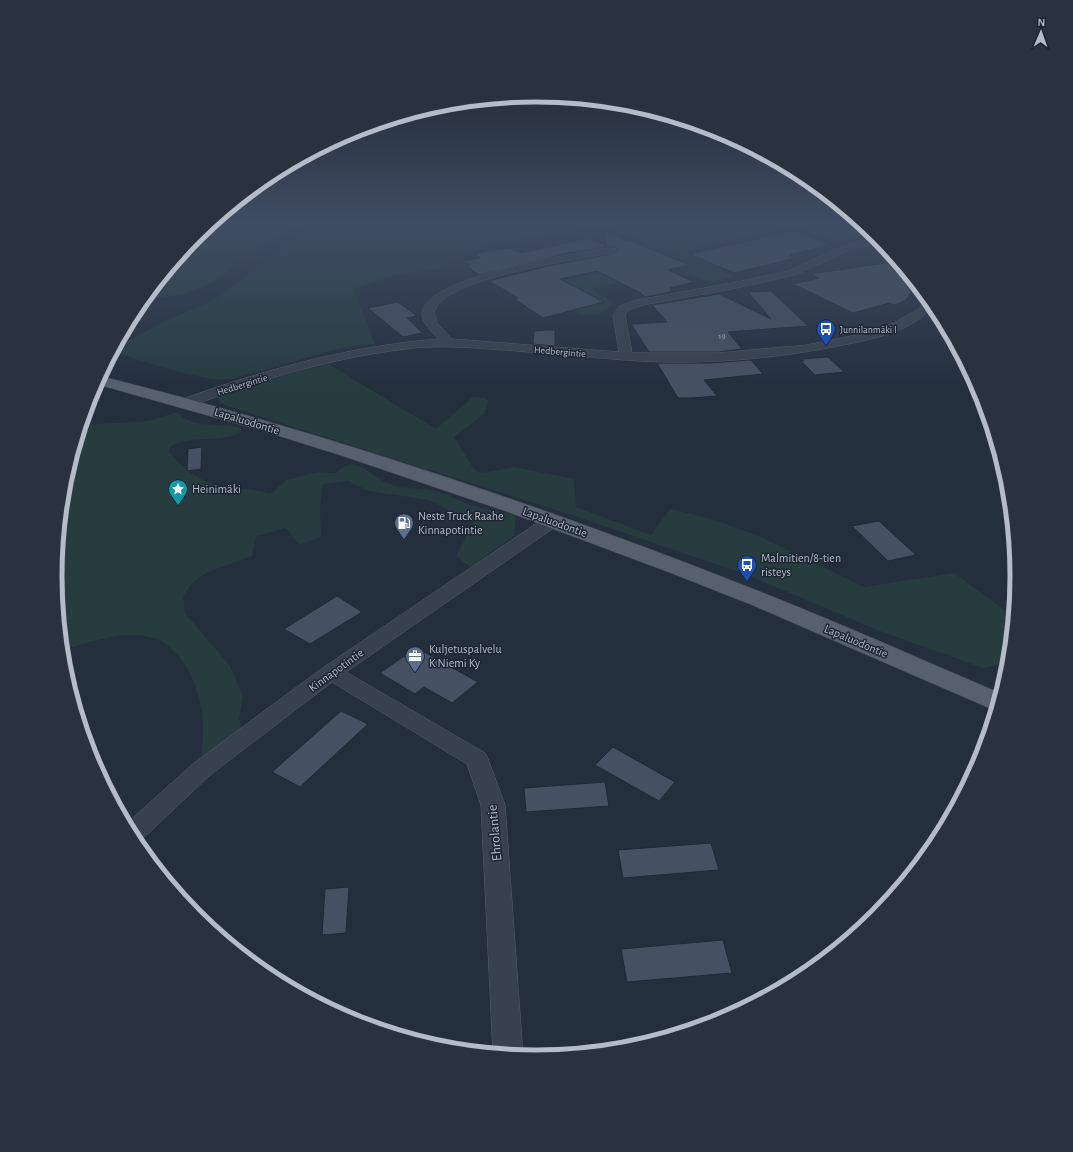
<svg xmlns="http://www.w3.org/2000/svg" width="1073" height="1152" font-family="'Alegreya Sans',sans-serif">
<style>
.green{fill:#263c3f}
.building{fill:#455162;stroke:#1f2835}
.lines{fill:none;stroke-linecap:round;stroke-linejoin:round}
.minor-casing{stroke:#565f6c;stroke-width:1}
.major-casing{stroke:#414a57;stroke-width:1}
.minor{fill:#38414e;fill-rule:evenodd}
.major{fill:#56606e;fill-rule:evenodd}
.labels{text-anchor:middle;stroke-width:3;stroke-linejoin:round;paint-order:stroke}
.far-number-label{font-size:9px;fill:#98a1af}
.far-poi-label{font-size:10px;fill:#b4bcc9;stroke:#1d2633;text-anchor:start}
.far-street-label{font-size:10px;fill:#b4bcc9;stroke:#1d2633}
.street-label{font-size:12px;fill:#b4bcc9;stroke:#1d2633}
.poi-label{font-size:12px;fill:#b4bcc9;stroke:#1d2633;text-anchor:start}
.near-street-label{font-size:14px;fill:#b4bcc9;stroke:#1d2633}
.rim{fill:none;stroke:#b4bcc9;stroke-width:5}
</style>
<rect width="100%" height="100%" fill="#242f3e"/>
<path class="green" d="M208,226H291L212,283L187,293L158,298L146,296L196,235Z
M311,226H603L487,245L442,268L392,276L353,289L375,344L337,349L233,379C202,383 145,361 113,352L117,345L132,339L163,322L212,301L292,243Z
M616,226H791L686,251L734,277L708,282L678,269L591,289L614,302L606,311L583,316L534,287L659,259L638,240Z
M796,226H865L876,234L837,242Z
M328,364L436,429L473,397L485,398L489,401L484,414L454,437L475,471L484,473L514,467L574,479L576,507L651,535L670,509L712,519L761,537L864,587L954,573L1014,617L1010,657L1003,664L983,668L880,631L745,574L569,514L224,405L219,401L216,395L240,385Z
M177,412C195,431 218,421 241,428L240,433C218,443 191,434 170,447L169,452C183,470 203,484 226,487C241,489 255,489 270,494L287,480L317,472L336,473C341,469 346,464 352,464C360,463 379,480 389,484C402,490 417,487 431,490C444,492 454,498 465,503C481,509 500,511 516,515L514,536L470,567L456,556L474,523L429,500L369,491L348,481L323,484L320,509L321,537L299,545L286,528L256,536L252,556L208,572L193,582L183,596L185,613L230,666L243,696L239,719L242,728L202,758C202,743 204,727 202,712C195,674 178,636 134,635C109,635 86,643 62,650L55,576L64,482L82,425L149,421Z"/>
<path class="building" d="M793,231L830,245L789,255L796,258L734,273L690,254Z
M606,232L625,240H628L690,265L668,270L694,282L670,288L671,292L645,297L641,293L597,271L560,279L604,302L543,318L514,299L518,298L489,281L548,266L612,254L618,251V249L612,246L569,253L479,275L470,269H472L467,266L470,265L464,261L481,258L475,254L493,250L509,248L520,253L590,238L606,246Z
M886,263L906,271L917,284L905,301L894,305L889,303L853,313L793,284L819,278L810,274Z
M771,291L808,326L728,332L742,349L718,352H649L631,324L667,322L652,305L719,294L771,319L748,292Z
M398,302L417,316L407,318L422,333L403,337L368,308Z
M547,330H555V346L533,344L534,331Z
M828,357L844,372L815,375L801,361H804L802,359Z
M751,360L763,374L704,380L717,396L692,398H678L657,363H709Z
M202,447L201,469L187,471L188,449Z
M879,521L916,555L888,561L852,526Z
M337,596L362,612L310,644L284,629Z
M424,652L478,682L452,703L424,687L415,694L380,673L404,656L413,661Z
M341,711L368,724L300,787L272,772Z
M613,747L675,782L659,801L595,765Z
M605,782L609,806L526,812L524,788Z
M711,843L719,870L623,878L618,850Z
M349,887L346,933L322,935L325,889Z
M723,940L732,973L627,982L621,949Z"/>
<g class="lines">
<g class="minor-casing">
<path id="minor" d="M879,237L882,242L849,250L795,275L732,289L643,305L628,310L625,315L632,353H718L807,345L861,334L894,323L919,309L926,298L933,304C917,330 876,338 848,344C776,359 699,366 625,360C585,357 545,353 505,350C474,348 444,345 413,348C359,354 306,367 254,383C231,390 209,401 185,407L180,406L178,403L180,400C264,370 349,346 439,339C433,333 422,323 422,314C423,276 581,253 612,247L617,250L612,253C572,260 469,275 440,302C437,304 436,309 434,312L437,323L452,339L619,352L613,315L620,306L637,300L732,283L788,271L843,246Z
M552,516L558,517L560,521L558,525L346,672L485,753L488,759L505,805L523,1056L493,1053L481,805L467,764L332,682L210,775L140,841L136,842L126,824L194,763L324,667L546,517Z"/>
</g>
<g class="major-casing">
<path id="major" d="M100,376C328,433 553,509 771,596C849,627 925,661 1002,694L996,711L752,605L671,573L508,512L343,456L260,430L96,384Z"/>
</g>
<use href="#minor" class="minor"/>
<use href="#major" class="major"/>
</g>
<linearGradient id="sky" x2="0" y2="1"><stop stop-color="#141a22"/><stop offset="0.58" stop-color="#3f4d63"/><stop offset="1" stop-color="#3f4d63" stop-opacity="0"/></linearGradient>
<rect width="1073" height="387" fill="url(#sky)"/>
<defs>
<g id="bus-pin" transform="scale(1)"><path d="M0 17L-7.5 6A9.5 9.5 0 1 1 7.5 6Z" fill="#1a4fb4" stroke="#1d2633"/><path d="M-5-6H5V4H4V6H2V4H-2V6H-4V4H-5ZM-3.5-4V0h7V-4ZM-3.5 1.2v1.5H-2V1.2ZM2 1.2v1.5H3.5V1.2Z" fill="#fff"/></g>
<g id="sight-pin" transform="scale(1)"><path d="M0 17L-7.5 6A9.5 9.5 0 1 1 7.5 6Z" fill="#0f9aa8" stroke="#1d2633"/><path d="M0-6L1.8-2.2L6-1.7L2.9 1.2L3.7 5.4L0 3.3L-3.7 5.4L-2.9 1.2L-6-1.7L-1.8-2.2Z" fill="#fff"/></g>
<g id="fuel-pin" transform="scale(1)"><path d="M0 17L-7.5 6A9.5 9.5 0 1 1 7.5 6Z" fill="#5c6f8a" stroke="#1d2633"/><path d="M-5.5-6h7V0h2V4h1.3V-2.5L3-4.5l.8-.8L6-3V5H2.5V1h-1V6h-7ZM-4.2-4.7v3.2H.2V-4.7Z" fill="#fff"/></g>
<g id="office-pin" transform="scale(1)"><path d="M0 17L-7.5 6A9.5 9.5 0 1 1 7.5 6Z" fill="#5c6f8a" stroke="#1d2633"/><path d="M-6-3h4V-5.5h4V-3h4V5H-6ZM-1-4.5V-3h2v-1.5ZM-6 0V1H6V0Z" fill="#fff"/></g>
</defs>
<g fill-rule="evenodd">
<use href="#bus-pin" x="826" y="329"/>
<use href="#sight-pin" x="178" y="489"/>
<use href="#fuel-pin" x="404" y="523"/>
<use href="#bus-pin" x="747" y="565"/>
<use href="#office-pin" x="415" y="656"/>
</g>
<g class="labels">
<g class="far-number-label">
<text x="722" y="339">19</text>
</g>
<g class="far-poi-label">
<text x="840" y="333">Junnilanmäki I</text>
</g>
<g class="far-street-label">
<text transform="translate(560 351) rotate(5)" y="4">Hedbergintie</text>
<text transform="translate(242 384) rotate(-17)" y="4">Hedbergintie</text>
</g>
<g class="street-label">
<text transform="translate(247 421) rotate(17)" y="4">Lapaluodontie</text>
<text transform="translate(555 522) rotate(20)" y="4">Lapaluodontie</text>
<text transform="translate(856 641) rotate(23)" y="4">Lapaluodontie</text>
<text transform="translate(336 670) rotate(-36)" y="4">Kinnapotintie</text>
</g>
<g class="poi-label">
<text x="192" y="493">Heinimäki</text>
<text x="418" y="520">Neste Truck Raahe<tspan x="418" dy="14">Kinnapotintie</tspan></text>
<text x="761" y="562">Malmitien/8-tien<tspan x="761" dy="14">risteys</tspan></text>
<text x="429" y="653">Kuljetuspalvelu<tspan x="429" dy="14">K Niemi Ky</tspan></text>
</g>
<g class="near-street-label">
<text transform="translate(494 833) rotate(-95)" y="5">Ehrolantie</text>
</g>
</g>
<path d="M0 0H1073V1152H0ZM62 576a474 474 0 1 1 948 0a474 474 0 1 1-948 0Z" fill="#29323f" fill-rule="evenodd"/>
<path class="rim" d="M62 576a474 474 0 1 1 948 0a474 474 0 1 1-948 0Z"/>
<g transform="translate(1041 32) rotate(2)" stroke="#1d2633" stroke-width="3" paint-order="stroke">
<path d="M0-3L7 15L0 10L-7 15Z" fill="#b4bcc9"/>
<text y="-6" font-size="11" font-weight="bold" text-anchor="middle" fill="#b4bcc9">N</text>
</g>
</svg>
